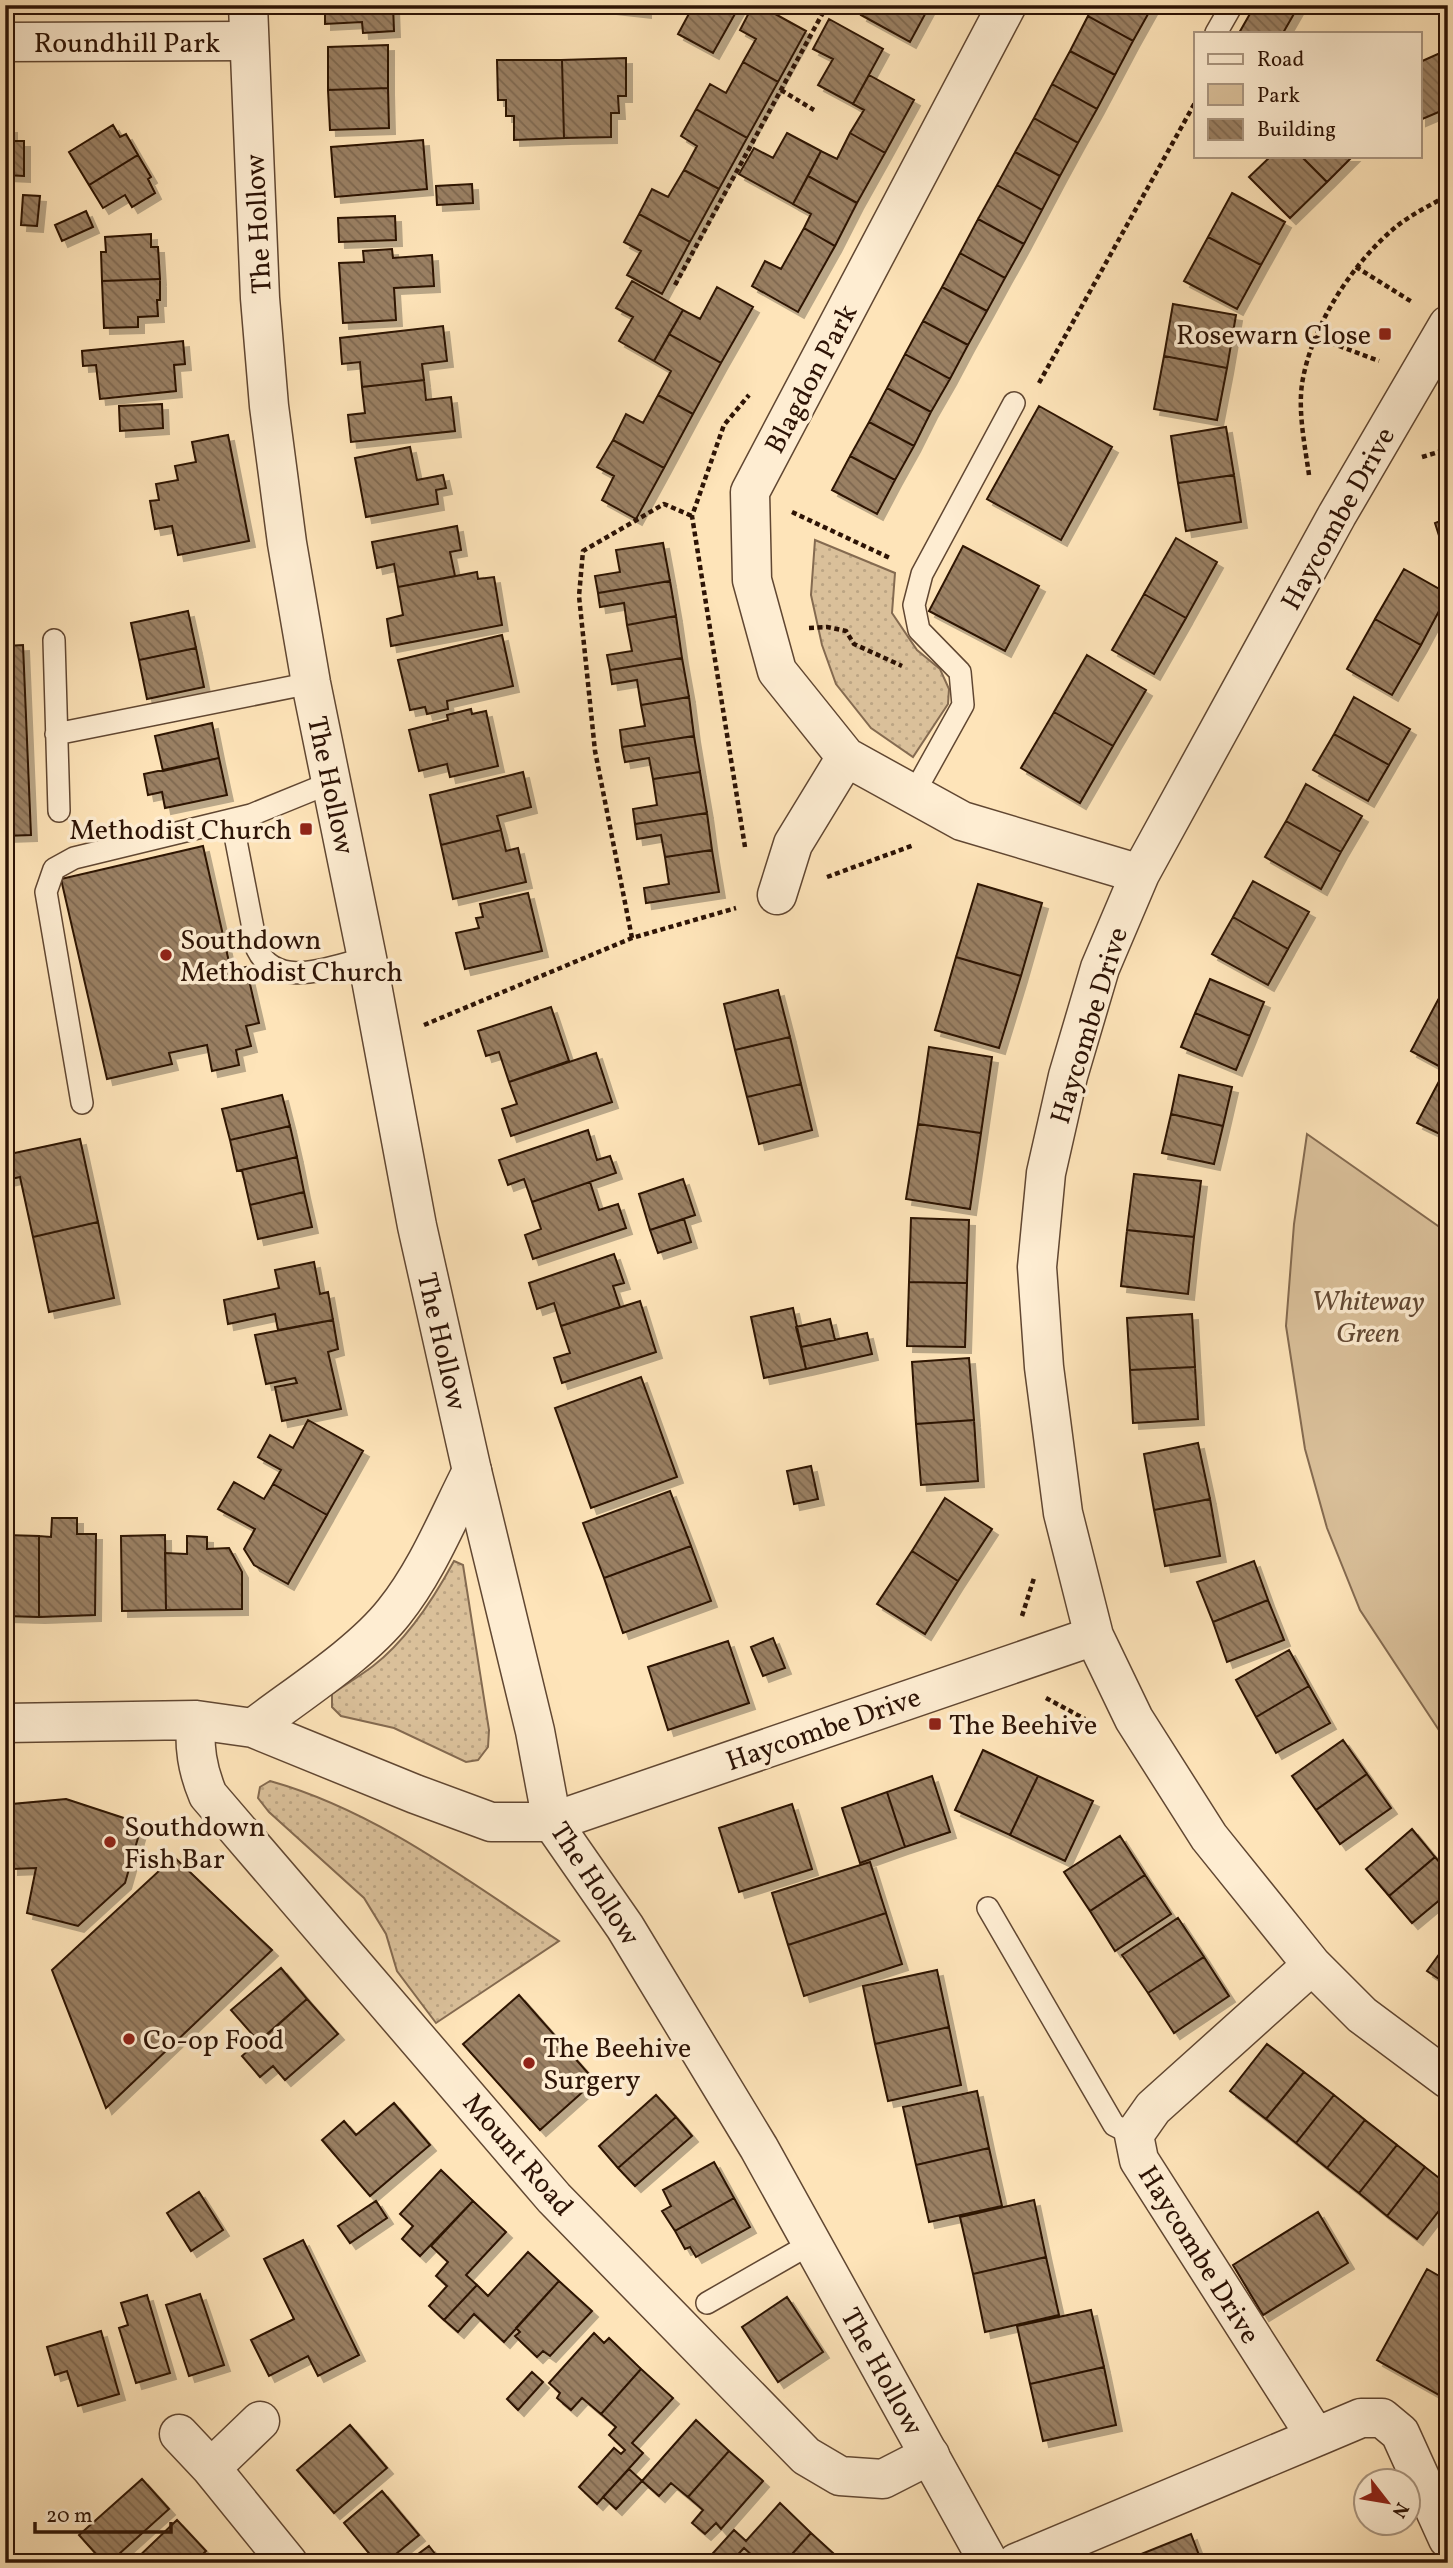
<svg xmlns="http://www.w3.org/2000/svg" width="1453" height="2568" font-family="Vollkorn,serif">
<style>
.grass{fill:url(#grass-dots);stroke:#846a50;stroke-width:2}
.park{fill:#dac09a;stroke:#846a50;stroke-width:2}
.building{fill:url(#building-back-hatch);stroke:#2d1305;stroke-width:2;filter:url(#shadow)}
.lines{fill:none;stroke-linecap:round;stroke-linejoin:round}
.service-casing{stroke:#614732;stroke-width:24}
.minor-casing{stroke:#614732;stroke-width:41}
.tertiary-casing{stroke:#614732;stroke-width:41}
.path{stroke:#2d1305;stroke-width:4.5;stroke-dasharray:5 3.5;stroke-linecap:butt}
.service{stroke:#feedd2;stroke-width:21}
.minor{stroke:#feedd2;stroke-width:38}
.tertiary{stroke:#feedd2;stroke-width:38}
.poi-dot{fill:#8f2418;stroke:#feedd2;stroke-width:2.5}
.labels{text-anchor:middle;stroke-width:7;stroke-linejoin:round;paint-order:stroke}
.street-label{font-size:28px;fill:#2d1305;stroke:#feedd2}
.poi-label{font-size:28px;fill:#2d1305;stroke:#feedd2;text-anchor:start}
.park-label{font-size:28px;font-style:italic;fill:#614732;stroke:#feedd2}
</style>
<defs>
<pattern id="grass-dots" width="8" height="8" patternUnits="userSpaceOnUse" patternTransform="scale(1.75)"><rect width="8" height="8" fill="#dac09a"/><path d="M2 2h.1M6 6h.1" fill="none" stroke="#bba483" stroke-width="1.8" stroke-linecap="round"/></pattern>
<pattern id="building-back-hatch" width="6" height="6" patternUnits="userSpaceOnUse" patternTransform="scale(1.75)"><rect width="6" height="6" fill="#9a8063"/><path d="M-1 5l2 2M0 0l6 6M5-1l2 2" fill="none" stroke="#7e6850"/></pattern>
<filter id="shadow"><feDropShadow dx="6" dy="6" stdDeviation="0" flood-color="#0004"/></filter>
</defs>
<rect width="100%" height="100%" fill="#fee4b9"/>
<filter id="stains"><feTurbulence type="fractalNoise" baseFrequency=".00286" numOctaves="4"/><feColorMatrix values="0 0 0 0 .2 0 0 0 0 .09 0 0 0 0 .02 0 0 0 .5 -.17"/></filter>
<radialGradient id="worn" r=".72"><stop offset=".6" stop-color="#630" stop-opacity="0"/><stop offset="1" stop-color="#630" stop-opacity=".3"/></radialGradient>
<path class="grass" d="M815,540L895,573L892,613L917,650L940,669L949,689L948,704L913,757L871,728L836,684L822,645L811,595Z
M454,1561L463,1565L489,1730L488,1747L478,1760L466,1762L394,1728L341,1716L332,1707V1694C346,1684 360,1676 373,1666C407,1640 434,1598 454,1561Z
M270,1781C377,1811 468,1881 559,1941L436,2023L397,1971L386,1934L364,1898L269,1812L258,1798L260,1787Z"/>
<path class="park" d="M1307,1134L1448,1233V1744L1360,1610L1327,1528L1305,1449L1286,1326L1294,1224Z"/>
<path class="building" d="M325,5H393L394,31L363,33L362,22L325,24Z
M611,5H645V12L611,8Z
M682,5H740L713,53L678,34L691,10Z
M753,5H759L806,31L778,82L743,62L756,39L740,30Z
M867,5H930L910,42L861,15Z
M1094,5H1148L1152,7L1133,41L1088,16Z
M1255,5H1299L1283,33H1239Z
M1088,16L1133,41L1115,75L1070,51Z
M829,19L883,49L853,104L818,85L833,59L813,49Z
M388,45V88L328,90V47Z
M1070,51L1115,75L1097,109L1052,84Z
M1440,53L1448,70V108L1420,120V62Z
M626,58V96H618L619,113H611V137L564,138L562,60Z
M497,60H562L564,138L514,140V116H506V100H498Z
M743,62L778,82L747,138L696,109L710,84L726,93Z
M869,75L914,100L885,153L850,133L864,110L853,104Z
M1052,84L1097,109L1078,143L1034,118Z
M388,88L389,128L330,130L328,90Z
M696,109L747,138L719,189L684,170L697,146L681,136Z
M1034,118L1078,143L1060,176L1015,152Z
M113,125L120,137L126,134L138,155L89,185L69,152Z
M5,127H11V141H24V176L5,175Z
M787,133L821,151L793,204L739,174L754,148L773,158Z
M850,133L885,153L857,203L808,176L821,151L837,159Z
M423,140L427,189L335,197L331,147Z
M1015,152L1060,176L1042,210L997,185Z
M138,155L151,177L148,179L155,193L132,207L125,195L103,208L89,185Z
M1271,156H1301L1327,182L1290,218L1249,177Z
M1301,156H1353L1327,182Z
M684,170L719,189L690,242L639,214L652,189L668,197Z
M808,176L857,203L835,246L804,228L811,214L793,204Z
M472,184L473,203L437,205L436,186Z
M997,185L1042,210L1024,244L978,219Z
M1232,193L1285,222L1261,265L1208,237Z
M23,195L40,196L37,226L21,225Z
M86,211L93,227L62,241L55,225Z
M639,214L690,242L662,294L627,275L641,251L624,242Z
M395,216L396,240L339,242L338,218Z
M978,219L1024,244L1005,278L960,253Z
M804,228L835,246L798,312L752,286L765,261L781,269Z
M151,234V247H158L160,279L102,281L101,252H106L105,237Z
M1208,237L1261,265L1237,309L1184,281Z
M392,249L393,258L432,255L434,286L394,288L396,320L343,323L339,263L364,262L363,251Z
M960,253L1005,278L987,311L942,287Z
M160,279V300H157L158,316L138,317V327L104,328L102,281Z
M632,281L683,310L654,361L619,341L633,317L616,308Z
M717,287L753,307L721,363L669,334L683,310L700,319Z
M942,287L987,311L968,345L923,321Z
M1173,304L1236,315L1227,368L1164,356Z
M923,321L968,345L950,379L905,354Z
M443,326L447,361L422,364L424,380L362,387L360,362L342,364L340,338Z
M669,334L721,363L693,414L658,395L671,371L654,361Z
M183,341L185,364L174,365L176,391L100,399L96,365L83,366L82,351Z
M905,354L950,379L931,412L887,388Z
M1164,356L1227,368L1217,420L1154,409Z
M424,380L426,400L451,397L455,431L351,442L348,415L365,413L362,387Z
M887,388L931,412L914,446L869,422Z
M658,395L693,414L664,468L613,440L626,414L643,423Z
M162,404L163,428L120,431L119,406Z
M1039,406L1112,447L1061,540L987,499Z
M869,422L914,446L895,480L850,456Z
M1226,427L1234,475L1178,483L1171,436Z
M228,435L249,541L178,555L172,526L155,529L150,501L159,500L156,484L178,480L175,466L196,462L192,442Z
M613,440L664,468L636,519L602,500L614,476L597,467Z
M410,447L417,480L443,475L446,488L436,490L438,504L366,517L355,458Z
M850,456L895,480L877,514L832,490Z
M1234,475L1241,522L1186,531L1178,483Z
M1448,518V564L1435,523Z
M457,526L461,550L450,552L455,576L398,587L394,564L377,568L372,542Z
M1176,538L1217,562L1186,618L1144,594Z
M663,543L670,581L598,593L595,576L620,572L616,550Z
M963,546L1039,586L1005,651L929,611Z
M1404,569L1448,594L1421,645L1375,619Z
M477,572L478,579L494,577L502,625L391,646L387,619L403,615L398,587Z
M670,581L676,616L627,625L624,603L600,607L598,593Z
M1144,594L1186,618L1154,674L1112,650Z
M188,611L196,648L139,660L131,623Z
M676,616L682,658L610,670L607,655L632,651L627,625Z
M1375,619L1421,645L1392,695L1347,669Z
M502,635L513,686L447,701L448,709L427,714L425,707L410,710L398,660Z
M23,645L31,835L5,836V646Z
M196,648L204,687L147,699L139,660Z
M1087,655L1146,690L1113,746L1054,712Z
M682,658L689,697L641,705L637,680L612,684L610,670Z
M689,697L694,736L622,747L620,730L645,726L641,705Z
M1354,697L1410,729L1389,765L1334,734Z
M471,709L472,714L486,711L498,766L450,777L447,764L419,771L409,730L448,720L447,715Z
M1054,712L1113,746L1080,803L1021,768Z
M212,723L219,758L163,771L155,736Z
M1334,734L1389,765L1368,801L1313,770Z
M694,736L700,772L653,779L649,758L625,762L622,747Z
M219,758L227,795L165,808L162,792L148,795L144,774Z
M523,772L531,807L497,816L501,830L441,845L430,795Z
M700,772L707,813L635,824L633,809L657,805L653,779Z
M1306,784L1362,816L1341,852L1286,821Z
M707,813L712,850L665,857L661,835L637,839L635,824Z
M1286,821L1341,852L1321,889L1265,857Z
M501,830L506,851L518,848L526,882L453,899L441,845Z
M203,846L231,971L246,967L259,1023L246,1026L251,1046L236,1050L239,1065L212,1071L207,1045L169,1053L172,1064L107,1079L61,879Z
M712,850L719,892L646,903L644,888L669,884L665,857Z
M1253,881L1309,912L1288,949L1233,917Z
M978,884L1042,903L1021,976L956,957Z
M528,893L542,951L465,969L456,933L479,928L476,918L483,917L480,904Z
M1233,917L1288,949L1268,985L1212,954Z
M956,957L1021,976L999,1048L935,1030Z
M1210,979L1264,1002L1250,1036L1195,1013Z
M1448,981V1002L1439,998Z
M778,990L790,1037L735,1050L724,1004Z
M1439,998L1448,1002V1071L1411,1051Z
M551,1007L569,1061L509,1082L499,1052L486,1056L478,1031Z
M1195,1013L1250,1036L1236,1070L1181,1047Z
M790,1037L801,1084L747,1097L735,1050Z
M929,1047L992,1057L981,1133L918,1124Z
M596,1053L612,1102L511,1136L502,1109L517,1104L509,1082Z
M1445,1070L1448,1071V1138L1417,1123Z
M1179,1075L1232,1087L1223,1126L1171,1114Z
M801,1084L812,1130L759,1144L747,1097Z
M282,1095L290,1126L230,1140L222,1109Z
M1171,1114L1223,1126L1214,1164L1162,1153Z
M918,1124L981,1133L970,1209L906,1199Z
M290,1126L297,1157L237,1171L230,1140Z
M588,1130L597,1160L610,1156L616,1173L532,1202L524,1179L508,1185L499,1160Z
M80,1139L98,1222L33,1237L20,1177L7,1180L5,1155Z
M297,1157L304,1192L250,1205L242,1170Z
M1134,1174L1201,1181L1194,1237L1127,1230Z
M683,1179L695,1215L650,1230L639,1194Z
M590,1182L599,1210L618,1204L626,1228L533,1259L525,1235L541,1229L532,1202Z
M304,1192L312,1227L258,1239L250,1205Z
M911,1218L969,1220L967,1283L909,1282Z
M684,1219L691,1242L658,1253L650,1230Z
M98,1222L114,1298L49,1312L33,1237Z
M1127,1230L1194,1237L1188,1294L1121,1286Z
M614,1254L624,1283L613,1286L620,1307L561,1326L554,1303L537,1309L529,1283Z
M314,1262L320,1294L328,1292L333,1320L278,1330L275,1314L228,1324L224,1300L279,1288L275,1270Z
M909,1282L967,1283L965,1347L907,1346Z
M640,1301L656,1352L562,1383L554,1358L570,1353L561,1326Z
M793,1308L806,1369L764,1378L751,1317Z
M1192,1314L1195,1367L1130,1370L1127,1318Z
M830,1319L835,1340L801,1347L796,1327Z
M333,1320L338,1349L328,1352L341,1409L282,1421L275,1387L297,1383L295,1378L266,1384L255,1335Z
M867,1333L872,1354L806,1369L801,1347Z
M969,1358L974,1420L916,1424L912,1362Z
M1195,1367L1198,1419L1133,1423L1130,1370Z
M641,1377L677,1477L591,1508L555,1408Z
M308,1420L363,1451L327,1515L273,1484L281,1470L258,1457L270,1435L293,1448Z
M974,1420L978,1481L921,1485L916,1424Z
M1198,1443L1210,1499L1154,1510L1144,1454Z
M811,1466L818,1499L794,1504L787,1471Z
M234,1482L264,1499L273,1484L327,1515L288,1584L254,1565L244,1549L255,1529L218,1509Z
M670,1491L691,1546L604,1578L583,1523Z
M945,1498L992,1529L958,1581L912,1551Z
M1210,1499L1220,1556L1165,1566L1154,1510Z
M52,1518H77V1534H96L95,1615L39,1617V1536L51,1537Z
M5,1535L39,1536V1617L5,1616Z
M165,1535L166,1610L122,1611L121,1536Z
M187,1536L207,1537V1549L229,1548L242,1572V1609L166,1610L165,1553L187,1554Z
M691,1546L711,1601L623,1633L604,1578Z
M912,1551L958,1581L925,1634L877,1604Z
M1254,1561L1268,1600L1213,1622L1197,1582Z
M1268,1600L1284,1640L1227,1662L1213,1622Z
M773,1638L785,1668L763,1676L751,1647Z
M728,1641L749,1703L668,1730L648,1667Z
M1289,1650L1309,1686L1256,1717L1236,1680Z
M1309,1686L1330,1723L1276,1753L1256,1717Z
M1343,1740L1367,1774L1316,1810L1292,1776Z
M983,1750L1038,1776L1010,1835L955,1810Z
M1367,1774L1391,1808L1340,1844L1316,1810Z
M932,1776L950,1832L905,1847L887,1792Z
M1038,1776L1093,1801L1065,1861L1010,1835Z
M887,1792L905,1847L860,1863L842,1808Z
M66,1799L142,1824L125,1883L78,1926L27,1913L36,1868L12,1869V1804Z
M792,1804L812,1869L739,1892L719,1828Z
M1412,1829L1435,1857L1389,1896L1366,1869Z
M1120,1836L1145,1875L1090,1911L1064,1872Z
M174,1857L272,1950L106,2108L52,1970Z
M1435,1857L1448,1872V1893L1412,1923L1389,1896Z
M870,1862L886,1913L788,1945L772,1893Z
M1145,1875L1171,1914L1115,1951L1090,1911Z
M886,1913L902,1964L804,1996L788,1945Z
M1178,1918L1204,1957L1148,1993L1122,1955Z
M1448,1942V1985L1427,1971Z
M1204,1957L1229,1996L1174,2033L1148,1993Z
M281,1968L307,1999L259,2042L231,2010Z
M937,1970L949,2027L875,2044L863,1986Z
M519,1995L595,2081L540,2130L463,2044Z
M307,1999L338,2034L285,2080L273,2066L260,2077L242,2056Z
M949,2027L961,2085L888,2101L875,2044Z
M1267,2044L1304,2072L1266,2119L1230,2091Z
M1304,2072L1334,2095L1296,2143L1266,2119Z
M977,2091L989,2148L916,2165L903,2107Z
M656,2095L676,2117L618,2168L599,2146Z
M1334,2095L1365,2120L1327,2168L1296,2143Z
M394,2103L430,2145L370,2196L322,2140L344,2121L356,2135Z
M676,2117L692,2136L635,2186L618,2168Z
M1365,2120L1397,2145L1359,2193L1327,2168Z
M1397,2145L1425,2167L1387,2216L1359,2193Z
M989,2148L1002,2206L929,2222L916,2165Z
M714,2162L734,2198L675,2231L662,2211L671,2206L663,2190Z
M1425,2167L1448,2185V2199L1417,2239L1387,2216Z
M441,2170L473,2201L420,2256L402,2239L413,2226L400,2214Z
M199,2192L223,2230L191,2251L167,2213Z
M734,2198L750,2227L696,2257L690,2247L685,2249L675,2231Z
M1034,2200L1046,2257L973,2274L960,2217Z
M376,2201L387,2218L350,2243L338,2226Z
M473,2201L506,2232L466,2275L477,2285L444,2320L429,2306L447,2286L436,2276L448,2262L431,2246Z
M1318,2212L1348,2263L1263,2315L1233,2265Z
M303,2240L359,2355L318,2376L308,2356L269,2376L251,2340L294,2319L264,2259Z
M528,2252L559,2281L504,2342L474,2314L458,2332L444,2320L477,2285L488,2296Z
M1046,2257L1059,2315L985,2332L973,2274Z
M1427,2269L1448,2281V2400L1377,2360Z
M559,2281L592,2311L550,2356L543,2351L537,2357L515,2336L520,2332L516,2328Z
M200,2294L224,2365L189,2376L166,2305Z
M147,2295L170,2373L136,2383L119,2328L128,2325L121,2303Z
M787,2297L823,2352L778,2382L742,2327Z
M1091,2310L1104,2367L1030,2384L1017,2326Z
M101,2331L119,2394L78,2406L67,2371L55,2375L47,2347Z
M594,2333L604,2343L609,2338L641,2369L601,2414L582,2398L571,2410L557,2398L560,2393L549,2383Z
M1104,2367L1116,2425L1043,2441L1030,2384Z
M641,2369L673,2398L632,2443L643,2453L597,2504L579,2487L614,2448L621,2454L625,2450L609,2435L616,2427L601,2414Z
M532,2372L543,2382L518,2410L507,2399Z
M696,2420L729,2451L688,2497L671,2483L659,2496L642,2481Z
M350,2425L387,2468L334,2513L297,2470Z
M729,2451L763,2481L721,2529L716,2523L705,2534L692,2523L703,2510L688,2497Z
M629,2469L642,2481L616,2509L603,2497Z
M142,2479L169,2509L109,2563H104L79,2535Z
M382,2491L419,2535L385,2563H377L344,2523Z
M780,2503L811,2533L784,2563H750L755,2558L744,2548L730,2563H704L734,2530L746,2541Z
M177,2520L206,2551L194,2563H132Z
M811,2533L844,2563H784Z
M1191,2534L1202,2563H1119Z
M429,2546L442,2563H406Z"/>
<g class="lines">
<g class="service-casing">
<path id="service" d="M1216,33L1232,5
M54,640L59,811
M56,734L311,683
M913,795L963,705L960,672L919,630L914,605L922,574L1014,403
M232,820L257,949C277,991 332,966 367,958
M82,1103L46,892L54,869L74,858L251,815L332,782
M988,1908L1114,2125L1134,2135
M707,2303L812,2243"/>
</g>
<g class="minor-casing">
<path id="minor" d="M1007,5L750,492L752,580L777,671L846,757L962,821L1140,874
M5,42L248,41
M1448,325L1337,515L1140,874L1100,968L1068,1076L1046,1173L1037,1267L1044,1367L1063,1513L1094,1636L1134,1719L1209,1837L1312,1965L1362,2015L1448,2079
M777,895L793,844L846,757
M196,1720C194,1747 197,1769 208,1795L554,2198L806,2456L840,2476L883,2479L930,2455
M5,1723L196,1720L253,1728L415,1794L491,1822H552L1094,1636
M253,1728C296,1695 361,1654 394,1612C427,1571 448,1518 472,1471
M1312,1965L1153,2108L1134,2135L1139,2160L1316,2437L1361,2418H1382L1400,2433L1448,2539
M179,2434L211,2468L288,2563
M211,2468L260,2421
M1016,2563L1316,2437"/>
</g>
<g class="tertiary-casing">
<path id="tertiary" d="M248,5L260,298L269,406L287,543L311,683L367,958L417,1226L472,1471L535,1731L552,1822L625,1927L759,2148L989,2563"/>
</g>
<path class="path" d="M781,90L814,110
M1356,267L1412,302
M675,285L826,7L823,5
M1315,337L1379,361
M1039,383L1196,101
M1422,457L1448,449
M1309,475C1305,446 1298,413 1302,384C1311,326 1353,262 1397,226C1412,214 1431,205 1448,195
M792,512L892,559
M809,628L827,627L846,631L854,644L902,666
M745,847L692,516L724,425L749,395
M827,877L914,845
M632,938L595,751L579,596L583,551L664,504L692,516
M424,1025L632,938L736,908
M1022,1616L1034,1578
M1046,1698L1085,1719"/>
<use href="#service" class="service"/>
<use href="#minor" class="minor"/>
<use href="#tertiary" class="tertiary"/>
</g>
<g class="poi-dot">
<rect x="1378" y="327" width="14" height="14" rx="3.5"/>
<rect x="299" y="822" width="14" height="14" rx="3.5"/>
<circle cx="166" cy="955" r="7"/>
<rect x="928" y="1717" width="14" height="14" rx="3.5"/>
<circle cx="110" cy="1842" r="7"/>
<circle cx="129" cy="2039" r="7"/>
<circle cx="529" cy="2063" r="7"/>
</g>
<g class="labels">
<g class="street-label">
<text x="127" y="52">Roundhill Park</text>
<text transform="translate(257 224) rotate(-93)" y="10">The Hollow</text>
<text transform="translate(810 378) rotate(-62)" y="10">Blagdon Park</text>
<text transform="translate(1337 518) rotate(-61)" y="10">Haycombe Drive</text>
<text transform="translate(332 785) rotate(78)" y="10">The Hollow</text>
<text transform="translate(1088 1025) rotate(-73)" y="10">Haycombe Drive</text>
<text transform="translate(443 1341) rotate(77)" y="10">The Hollow</text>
<text transform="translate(823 1728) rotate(-19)" y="10">Haycombe Drive</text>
<text transform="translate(596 1883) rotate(57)" y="10">The Hollow</text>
<text transform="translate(519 2154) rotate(49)" y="10">Mount Road</text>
<text transform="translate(1200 2254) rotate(58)" y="10">Haycombe Drive</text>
<text transform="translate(883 2371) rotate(61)" y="10">The Hollow</text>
</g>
<g class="poi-label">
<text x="1371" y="344" text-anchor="end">Rosewarn Close</text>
<text x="292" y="839" text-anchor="end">Methodist Church</text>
<text x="180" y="949">Southdown<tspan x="180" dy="32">Methodist Church</tspan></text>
<text x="949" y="1734">The Beehive</text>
<text x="124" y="1836">Southdown<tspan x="124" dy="32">Fish Bar</tspan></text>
<text x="143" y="2049">Co-op Food</text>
<text x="543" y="2057">The Beehive<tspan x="543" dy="32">Surgery</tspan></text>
</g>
<g class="park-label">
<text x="1368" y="1310">Whiteway<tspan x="1368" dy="32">Green</tspan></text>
</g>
</g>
<rect width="1453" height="2568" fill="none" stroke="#fee4b9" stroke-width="28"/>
<rect x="7" y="7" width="1439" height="2554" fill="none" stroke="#2d1305" stroke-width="3.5"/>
<rect x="14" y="14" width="1425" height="2540" fill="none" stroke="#2d1305" stroke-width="2"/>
<rect x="1194" y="32" width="228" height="126" fill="#feedd2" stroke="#aa9680" stroke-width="2"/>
<rect x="1208" y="54" width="35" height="10" fill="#feedd2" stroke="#aa9680" stroke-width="2"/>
<text x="1257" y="66" font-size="21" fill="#2d1305">Road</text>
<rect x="1208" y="84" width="35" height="21" fill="#dac09a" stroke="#aa9680" stroke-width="2"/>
<text x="1257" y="102" font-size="21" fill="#2d1305">Park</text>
<rect x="1208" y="119" width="35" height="21" fill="url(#building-back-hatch)" stroke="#aa9680" stroke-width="2"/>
<text x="1257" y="136" font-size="21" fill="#2d1305">Building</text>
<g transform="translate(1387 2502) rotate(121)"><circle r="33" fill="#feedd2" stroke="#aa9680" stroke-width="2"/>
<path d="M0-5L12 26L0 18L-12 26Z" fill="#8f2418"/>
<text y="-10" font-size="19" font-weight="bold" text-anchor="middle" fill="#2d1305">N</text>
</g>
<path d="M35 2522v10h136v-10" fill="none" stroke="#2d1305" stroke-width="3.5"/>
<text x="46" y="2522" font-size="21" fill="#2d1305" stroke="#feedd2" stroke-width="5" paint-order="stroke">20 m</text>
<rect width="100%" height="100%" filter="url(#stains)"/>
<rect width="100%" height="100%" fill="url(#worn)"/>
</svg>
